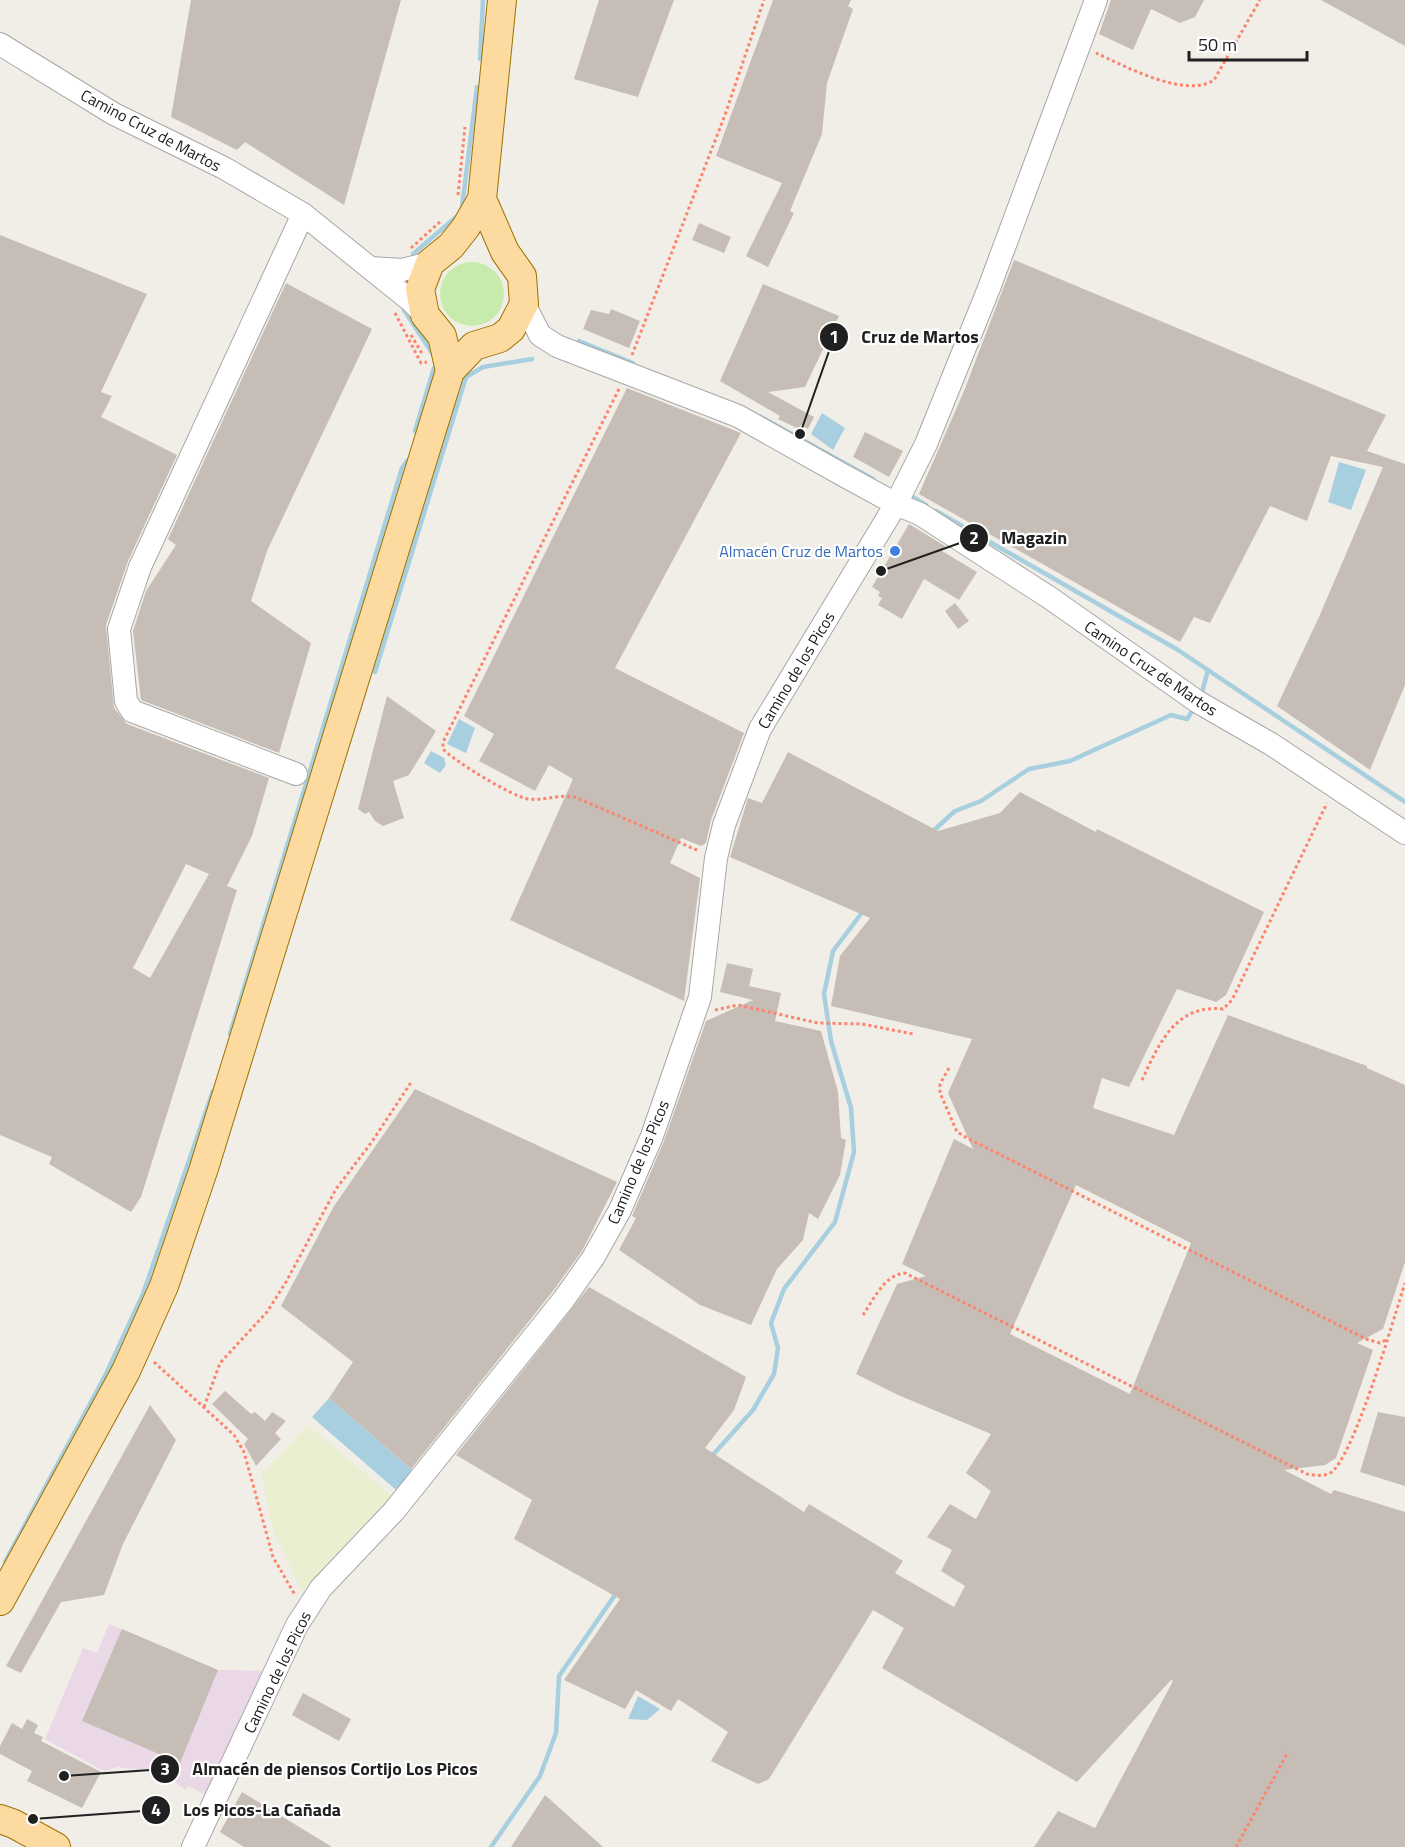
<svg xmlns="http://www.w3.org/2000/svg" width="1405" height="1847" font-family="'Titillium Web',sans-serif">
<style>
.industrial{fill:#ead8e6}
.farmland{fill:#ebefd2}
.grass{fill:#c7ebac}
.water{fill:#a7cfdf}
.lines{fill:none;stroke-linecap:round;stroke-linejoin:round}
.stream{stroke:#a7cfdf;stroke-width:4.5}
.building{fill:#c6beb6;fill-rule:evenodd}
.minor-casing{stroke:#a7a7a7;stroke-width:24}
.major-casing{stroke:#9c7200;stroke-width:30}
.path{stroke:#fb846d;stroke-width:3;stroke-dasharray:3 3;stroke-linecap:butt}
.minor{stroke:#fff;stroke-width:22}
.major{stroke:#fdda9f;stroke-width:28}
.shop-dot{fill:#3f7fe0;stroke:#fff;stroke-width:2}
.labels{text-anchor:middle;stroke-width:4.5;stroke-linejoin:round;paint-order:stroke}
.street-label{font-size:16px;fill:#202020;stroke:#fff}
.shop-label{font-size:16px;fill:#366cbe;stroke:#fff;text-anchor:end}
.leader{fill:none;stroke:#202020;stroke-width:2}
.callout-dot{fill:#202020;stroke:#fff;stroke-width:2}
.mark-label{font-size:18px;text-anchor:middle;font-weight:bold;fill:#fff}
.callout-label{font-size:18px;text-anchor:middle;font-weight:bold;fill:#202020;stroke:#fff;stroke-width:4.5;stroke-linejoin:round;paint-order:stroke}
</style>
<rect width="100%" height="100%" fill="#f1eee7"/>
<path class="industrial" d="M109,1624L218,1670L264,1671L212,1799L189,1786L185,1790L164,1773L118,1767L104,1771L45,1739L83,1648L97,1653Z"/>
<path class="farmland" d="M308,1425L394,1498L302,1591L273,1531L261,1474Z"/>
<path class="grass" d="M440 294a32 32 0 1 1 64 0a32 32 0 1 1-64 0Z"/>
<path class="water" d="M822,413L845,428L833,450L811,434Z
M1339,462L1366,470L1351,510L1328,502Z
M459,719L475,728L466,753L447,744Z
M431,751L444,758L446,765L440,773L424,763Z
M329,1398L413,1471L396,1490L312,1417Z
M638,1696L660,1709L647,1720L628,1719Z"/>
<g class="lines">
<path class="stream" d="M480,59L483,0
M462,207L477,87
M413,254L456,217
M404,310L434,356
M579,341L633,363
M759,416L873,479
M415,431L434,368
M908,494L926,505
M936,511L1178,650L1405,802
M375,672L466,377L483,367L532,359
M1201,696L1208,670
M932,832L955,811L981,801L1029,769L1070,761L1171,715L1187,719L1194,708
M230,1034L402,468L407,461
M711,1457L753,1410L774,1374L778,1348L771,1323L784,1289L835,1222L854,1152L851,1108L831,1041L824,994L833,951L864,910
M5,1562L106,1374L143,1294L213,1091
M491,1847L540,1776L556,1733L559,1676L617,1592"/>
</g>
<path class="building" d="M191,0H401L344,205L245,142L237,150L171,117Z
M599,0H674L638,97L574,79Z
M773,0H851L848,6L853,9L827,83L822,134L790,211L794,213L768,267L746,256L782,183L716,156Z
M1111,0H1204L1195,17L1180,23L1151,9L1133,50L1099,34Z
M1321,0H1405V46Z
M699,223L731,237L724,253L692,240Z
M0,235L147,294L101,392L112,396L101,417L177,455L128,561L106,625L114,708L127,724L269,778L252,836L227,886L237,890L141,1197L131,1212L49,1164L52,1157L0,1135ZM186,864L209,874L150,978L133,968Z
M1014,260L1386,415L1367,451L1405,464V685L1370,770L1277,706L1319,617L1383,467L1331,456L1307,521L1270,506L1210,623L1194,617L1180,642L919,494L964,391Z
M286,283L372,329L267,551L251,601L311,643L279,753L141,700L133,631L146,591L176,545L168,539Z
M763,284L839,316L805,387L768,392L814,417L808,429L801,425L799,429L778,419L780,416L720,381Z
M611,309L640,321L629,348L583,329L591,310L609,314Z
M627,388L741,433L615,668L744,733L711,820L706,843L701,846L681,838L670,863L700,878L684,1001L510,920L573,779L549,765L535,791L479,761L494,734L464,716Z
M865,432L903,451L889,477L853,457Z
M909,524L945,546L942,551L977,572L959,600L924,579L902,619L878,605L882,598L878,596L880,592L872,587Z
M955,603L969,621L958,629L945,611Z
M387,696L436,731L409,775L393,781L404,818L383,826L375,821L369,812L365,814L358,809Z
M788,752L938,831L1000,813L1020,792L1096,832L1097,829L1264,912L1226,995L1216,1002L1177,989L1129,1087L1102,1078L1093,1108L1174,1135L1228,1015L1367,1066V1068L1405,1085V1262L1383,1329L1357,1343L1373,1350L1336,1458L1325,1465L1284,1470L1331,1494L1334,1490L1405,1512V1847H1034L1058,1811L1095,1828L1173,1681L1171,1680L1077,1782L882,1668L904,1628L873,1610L769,1779L758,1784L711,1761L728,1732L678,1699L671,1711L636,1690L625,1709L564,1680L620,1599L514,1539L532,1500L456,1455L589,1287L746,1377L734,1410L705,1448L804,1512L809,1504L903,1561L895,1573L954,1607L965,1586L941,1571L952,1550L927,1537L950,1504L976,1519L991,1491L966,1473L991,1434L898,1395L856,1374L897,1284L926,1276L902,1264L954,1139L973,1149L948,1093L972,1039L831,1006L840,956L870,918L730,857L748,798L762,803ZM1076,1185L1191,1243L1130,1394L1010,1334Z
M727,963L753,969L749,986L781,993L775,1021L821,1031L838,1092L841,1138L846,1140L840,1175L818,1219L809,1213L803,1240L777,1269L751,1325L700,1305L619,1250L636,1218L632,1216L664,1141L706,1021L753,1000L720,992Z
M415,1089L617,1182L582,1251L553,1291L411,1469L329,1398L353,1362L281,1306L334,1206Z
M225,1391L251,1414L255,1412L265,1421L272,1412L286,1421L275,1433L281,1439L256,1466L244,1444L248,1439L212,1404Z
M150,1405L176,1440L123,1544L104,1595L61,1602L21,1673L6,1666Z
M1378,1412L1405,1417V1486L1360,1472Z
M122,1629L218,1670L180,1763L82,1721Z
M303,1693L351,1719L339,1741L292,1715Z
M27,1719L38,1725L34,1733L43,1737L41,1741L101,1772L82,1808L27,1781L32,1771L0,1754V1746L12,1723L22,1729Z
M242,1792L332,1847H244L220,1832Z
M545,1795L603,1847H511Z"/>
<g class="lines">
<g class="minor-casing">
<path id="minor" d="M0,44L114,114L224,168L303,214L411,301L425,315
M371,268L402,270L430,263
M524,304L540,335L557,346L738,416L841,474L896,504L920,514L1050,598L1198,702L1271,744L1405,833
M296,774L132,711L126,701L119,629L140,567L303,214
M193,1847L297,1625L321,1588L394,1511L564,1299L593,1258L620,1210L652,1136L700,997L716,858L724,825L760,729L896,504L926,444L989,288L1096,0"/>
</g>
<g class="major-casing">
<path id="major" d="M450,371L442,336L425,315L420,289L430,263L451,246L466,227L482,199L502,0
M0,1601L126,1371L164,1286L204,1168L450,371L474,346L500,338L511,329L524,304L522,276L505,252L482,199
M0,1819L14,1824L56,1847"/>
</g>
<path class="path" d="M1096,53C1125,66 1185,99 1214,80L1260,0
M458,195L465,127
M411,248L440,222
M395,313L421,363L427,362
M411,335L423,355
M632,355L725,115L764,0
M619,389L443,742V749C454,761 513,797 528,799C544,801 558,794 575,797L699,851
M715,1010L738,1005L818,1023L862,1024L913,1034
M949,1068L940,1084V1093L957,1132L969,1139L1366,1339L1380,1343L1386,1340
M1142,1080C1159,1044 1175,1004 1223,1009L1232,1000L1327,803
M863,1315C874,1299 884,1275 905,1273L1307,1474C1314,1475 1323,1477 1330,1473C1353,1461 1395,1314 1405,1283
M154,1362L234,1435L244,1452L273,1557L295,1595
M204,1407L220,1363L267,1312L286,1282L336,1189L371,1143L412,1081
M1236,1847L1288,1752"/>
<use href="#minor" class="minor"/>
<use href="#major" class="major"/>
</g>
<circle class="shop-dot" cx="895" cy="551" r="6"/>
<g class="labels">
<g class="street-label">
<text transform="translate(151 130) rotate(28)" y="6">Camino Cruz de Martos</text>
<text transform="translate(1151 668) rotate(34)" y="6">Camino Cruz de Martos</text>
<text transform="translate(796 670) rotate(-59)" y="6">Camino de los Picos</text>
<text transform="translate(638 1162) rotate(-67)" y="6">Camino de los Picos</text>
<text transform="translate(277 1672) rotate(-64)" y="6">Camino de los Picos</text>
</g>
<g class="shop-label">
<text x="883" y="557">Almacén Cruz de Martos</text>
</g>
</g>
<path class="leader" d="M800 434L834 337M881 571L974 538M64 1776L165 1769M33 1819L156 1810"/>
<g class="callout-dot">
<circle cx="800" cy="434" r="6"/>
<circle cx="881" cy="571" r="6"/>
<circle cx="64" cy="1776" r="6"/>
<circle cx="33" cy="1819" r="6"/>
<circle cx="834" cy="337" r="15"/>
<circle cx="974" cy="538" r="15"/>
<circle cx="165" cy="1769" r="15"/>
<circle cx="156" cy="1810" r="15"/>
</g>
<g class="mark-label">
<text x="834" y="343">1</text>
<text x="974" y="544">2</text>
<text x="165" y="1775">3</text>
<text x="156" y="1816">4</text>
</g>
<g class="callout-label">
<text x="920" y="343">Cruz de Martos</text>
<text x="1034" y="544">Magazin</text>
<text x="335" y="1775">Almacén de piensos Cortijo Los Picos</text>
<text x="262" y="1816">Los Picos-La Cañada</text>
</g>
<path d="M1189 51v9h118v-9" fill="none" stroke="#202020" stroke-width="3"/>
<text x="1198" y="51" font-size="18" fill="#202020" stroke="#ffffff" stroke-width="4.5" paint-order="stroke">50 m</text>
</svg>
